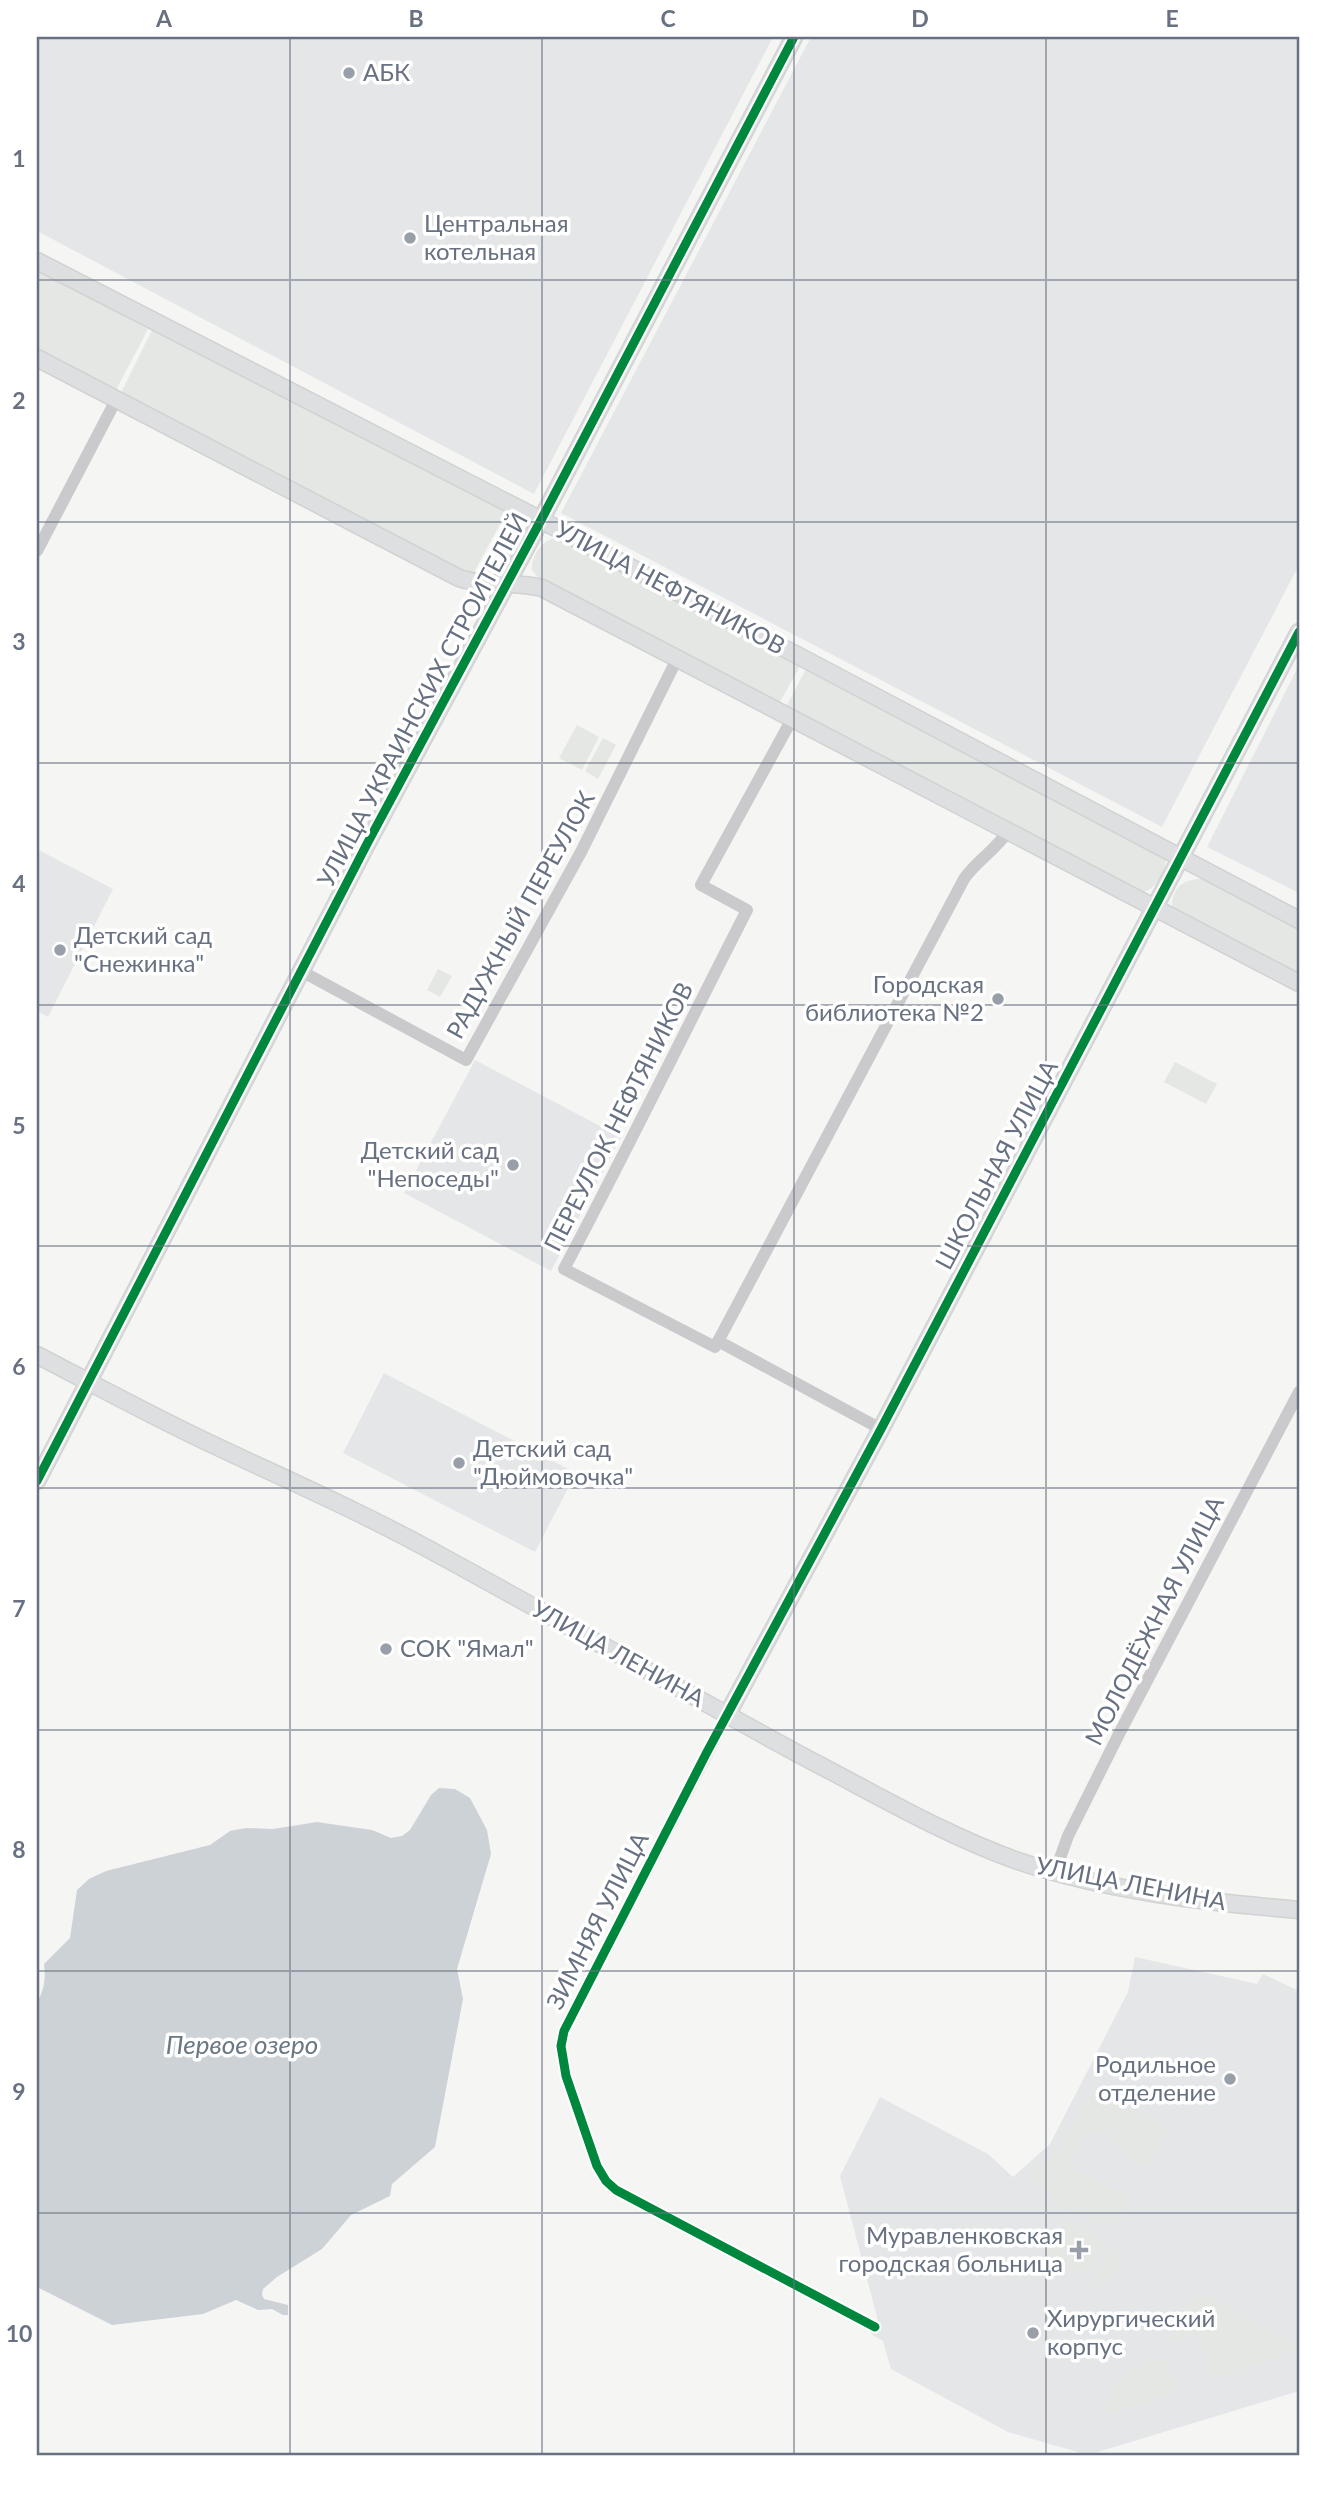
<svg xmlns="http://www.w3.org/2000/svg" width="1336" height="2493" font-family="Lato,sans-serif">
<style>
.built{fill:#e5e6e7}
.green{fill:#e4e7e3}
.water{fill:#cdd2d6}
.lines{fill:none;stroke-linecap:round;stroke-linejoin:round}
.secondary-casing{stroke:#d1d2d2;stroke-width:19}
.street{stroke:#cacacc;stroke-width:12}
.secondary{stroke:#dedfe0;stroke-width:16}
.cycleway-casing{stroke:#fff;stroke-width:13}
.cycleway{stroke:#00873e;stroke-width:9}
.grid{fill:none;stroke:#687181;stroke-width:2;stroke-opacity:0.55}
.poi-dot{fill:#999fa9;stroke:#fff;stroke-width:2.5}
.labels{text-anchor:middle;stroke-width:7;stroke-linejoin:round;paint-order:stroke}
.poi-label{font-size:24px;fill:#687181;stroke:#fff;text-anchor:start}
.street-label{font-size:24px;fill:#687181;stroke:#fff}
.water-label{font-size:26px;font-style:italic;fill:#697884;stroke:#fff}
.neatline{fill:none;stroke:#687181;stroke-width:2.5}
.grid-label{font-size:23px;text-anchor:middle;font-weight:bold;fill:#687181}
</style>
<rect width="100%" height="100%" fill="#f5f5f4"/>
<path class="built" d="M37,37H773L534,494L37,231Z
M811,37H1299V565L1162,827L561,513Z
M1299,665V893L1207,847Z
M37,849L113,889L48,1017L37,1011Z
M475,1060L621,1137L551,1271L404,1193Z
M384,1373L576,1473L535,1552L343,1453Z
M1135,1957L1257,1984L1263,1974L1299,1991V2391L1088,2455L1008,2432L891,2369L883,2341L871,2334L878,2321L840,2176L880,2097L988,2154L1013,2177L1050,2144L1128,1992Z"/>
<path class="green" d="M37,270L148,329L116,390L37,350Z
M152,330L507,511L472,576L121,393Z
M511,513C532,524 515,558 499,569C492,573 485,574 477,575Z
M559,537L801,664L779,704L539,579L532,570C531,555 544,538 559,537Z
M807,667L1162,856L1166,860C1165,872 1155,890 1143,892L786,707Z
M577,725L599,737L582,770L559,758Z
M603,738L616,745L598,779L585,771Z
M1205,879L1299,929V974L1175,910L1172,905C1173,885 1186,878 1205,879Z
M438,969L452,976L440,997L427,990Z
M1175,1062L1217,1084L1206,1104L1164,1082Z
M1092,2089H1098L1147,2115L1167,2131L1151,2161L1141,2166L1123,2157L1127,2150L1112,2143L1116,2135L1099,2127L1095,2134L1086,2130L1068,2166L1124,2194C1127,2205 1118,2223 1107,2228L1061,2207L1033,2177L1036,2169L1059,2151Z
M1065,2219L1100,2237L1102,2246L1087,2272L1078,2274L1045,2257Z
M1111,2247L1119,2249L1122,2260L1111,2282L1101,2286L1095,2280V2274Z
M1200,2292L1295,2344L1297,2350L1216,2378L1212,2374L1198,2335L1174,2341L1172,2339L1193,2296Z
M1154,2358L1165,2360L1173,2384L1171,2393L1102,2417L1099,2416L1121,2377Z"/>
<path class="water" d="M439,1788L455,1789L470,1798L487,1830L491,1854L457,1969L463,1999L435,2147L392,2184L390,2196L351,2215L322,2249L277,2277L263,2289L262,2295L264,2299L288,2305V2315H283L272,2309L258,2310L236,2300L203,2314L112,2325L39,2288L37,2283V2003C44,1990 46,1979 44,1964L70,1938L77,1890L89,1879L106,1871L210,1845L230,1831L246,1828L273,1829L317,1822L372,1830L391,1838L402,1836L410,1830L431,1795Z"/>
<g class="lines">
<g class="secondary-casing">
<path id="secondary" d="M37,261L541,520L1299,920
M37,358L459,578C485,587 514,581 542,588L1299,983
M37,1355C93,1384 148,1414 205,1441C285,1479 366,1514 443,1557C570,1626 695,1699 823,1767C886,1800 950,1837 1018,1861C1105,1891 1207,1902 1299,1910
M37,1481L368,842L541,520L794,37
M727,1715L881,1429L1299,632"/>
</g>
<path class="street" d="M37,551L116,400
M792,719L701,885L747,910C686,1029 627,1150 564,1269L715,1347L964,879C976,861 996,850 1008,831
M301,971L466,1060L581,852L677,659
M718,1341L881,1429
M727,1715L564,2031L561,2046L566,2076L597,2166L606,2181L616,2190L875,2327
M1055,1872L1068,1836L1119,1734L1299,1392"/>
<use href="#secondary" class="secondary"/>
<g class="cycleway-casing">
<path id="cycleway" d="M37,1481L368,842L541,520L794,37
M875,2327L616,2190L606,2181L597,2166L566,2076L561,2046L564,2031L707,1752L881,1429L1299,632"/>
</g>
<use href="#cycleway" class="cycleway"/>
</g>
<path class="grid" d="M290,37V2456M542,37V2456M794,37V2456M1046,37V2456M37,280H1299M37,522H1299M37,763H1299M37,1005H1299M37,1246H1299M37,1488H1299M37,1730H1299M37,1971H1299M37,2213H1299"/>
<g class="poi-dot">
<circle cx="349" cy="73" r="7"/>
<circle cx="410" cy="238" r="7"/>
<circle cx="60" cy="950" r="7"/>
<circle cx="998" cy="999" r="7"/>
<circle cx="513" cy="1165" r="7"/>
<circle cx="459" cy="1463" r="7"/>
<circle cx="386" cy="1649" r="7"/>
<circle cx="1230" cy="2079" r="7"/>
<path d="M1075.5 2239.5h7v7h7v7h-7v7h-7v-7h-7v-7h7z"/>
<circle cx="1033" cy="2333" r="7"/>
</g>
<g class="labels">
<g class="poi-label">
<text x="363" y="81">АБК</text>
<text x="424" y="232">Центральная<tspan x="424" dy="28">котельная</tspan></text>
<text x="74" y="944">Детский сад<tspan x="74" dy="28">"Снежинка"</tspan></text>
<text x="984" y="993" text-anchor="end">Городская<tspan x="984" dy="28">библиотека №2</tspan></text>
<text x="499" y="1159" text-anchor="end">Детский сад<tspan x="499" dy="28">"Непоседы"</tspan></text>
<text x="473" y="1457">Детский сад<tspan x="473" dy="28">"Дюймовочка"</tspan></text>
<text x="400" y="1657">СОК "Ямал"</text>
<text x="1216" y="2073" text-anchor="end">Родильное<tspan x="1216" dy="28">отделение</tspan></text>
<text x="1063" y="2244" text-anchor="end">Муравленковская<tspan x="1063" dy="28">городская больница</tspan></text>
<text x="1047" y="2327">Хирургический<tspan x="1047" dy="28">корпус</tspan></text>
</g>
<g class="street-label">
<text transform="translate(670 588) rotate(28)" y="8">УЛИЦА НЕФТЯНИКОВ</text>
<text transform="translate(423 700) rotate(-62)" y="8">УЛИЦА УКРАИНСКИХ СТРОИТЕЛЕЙ</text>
<text transform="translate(521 915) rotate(-61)" y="8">РАДУЖНЫЙ ПЕРЕУЛОК</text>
<text transform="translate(619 1117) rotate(-63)" y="8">ПЕРЕУЛОК НЕФТЯНИКОВ</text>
<text transform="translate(997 1165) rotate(-62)" y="8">ШКОЛЬНАЯ УЛИЦА</text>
<text transform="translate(1155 1621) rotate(-63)" y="8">МОЛОДЁЖНАЯ УЛИЦА</text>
<text transform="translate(618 1654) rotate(29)" y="8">УЛИЦА ЛЕНИНА</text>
<text transform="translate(1131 1884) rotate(11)" y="8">УЛИЦА ЛЕНИНА</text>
<text transform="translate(598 1921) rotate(-63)" y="8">ЗИМНЯЯ УЛИЦА</text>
</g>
<g class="water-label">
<text x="242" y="2054">Первое озеро</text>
</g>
</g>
<rect width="1336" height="2493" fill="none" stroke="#ffffff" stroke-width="77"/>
<rect x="38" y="38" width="1260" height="2416" class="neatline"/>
<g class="grid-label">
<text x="164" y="27">A</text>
<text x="416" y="27">B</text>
<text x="668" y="27">C</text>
<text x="920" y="27">D</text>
<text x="1172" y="27">E</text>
<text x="19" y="167">1</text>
<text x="19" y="409">2</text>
<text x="19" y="650">3</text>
<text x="19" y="892">4</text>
<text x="19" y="1134">5</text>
<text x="19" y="1375">6</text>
<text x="19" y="1617">7</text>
<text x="19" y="1858">8</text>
<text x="19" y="2100">9</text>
<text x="19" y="2342">10</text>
</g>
</svg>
